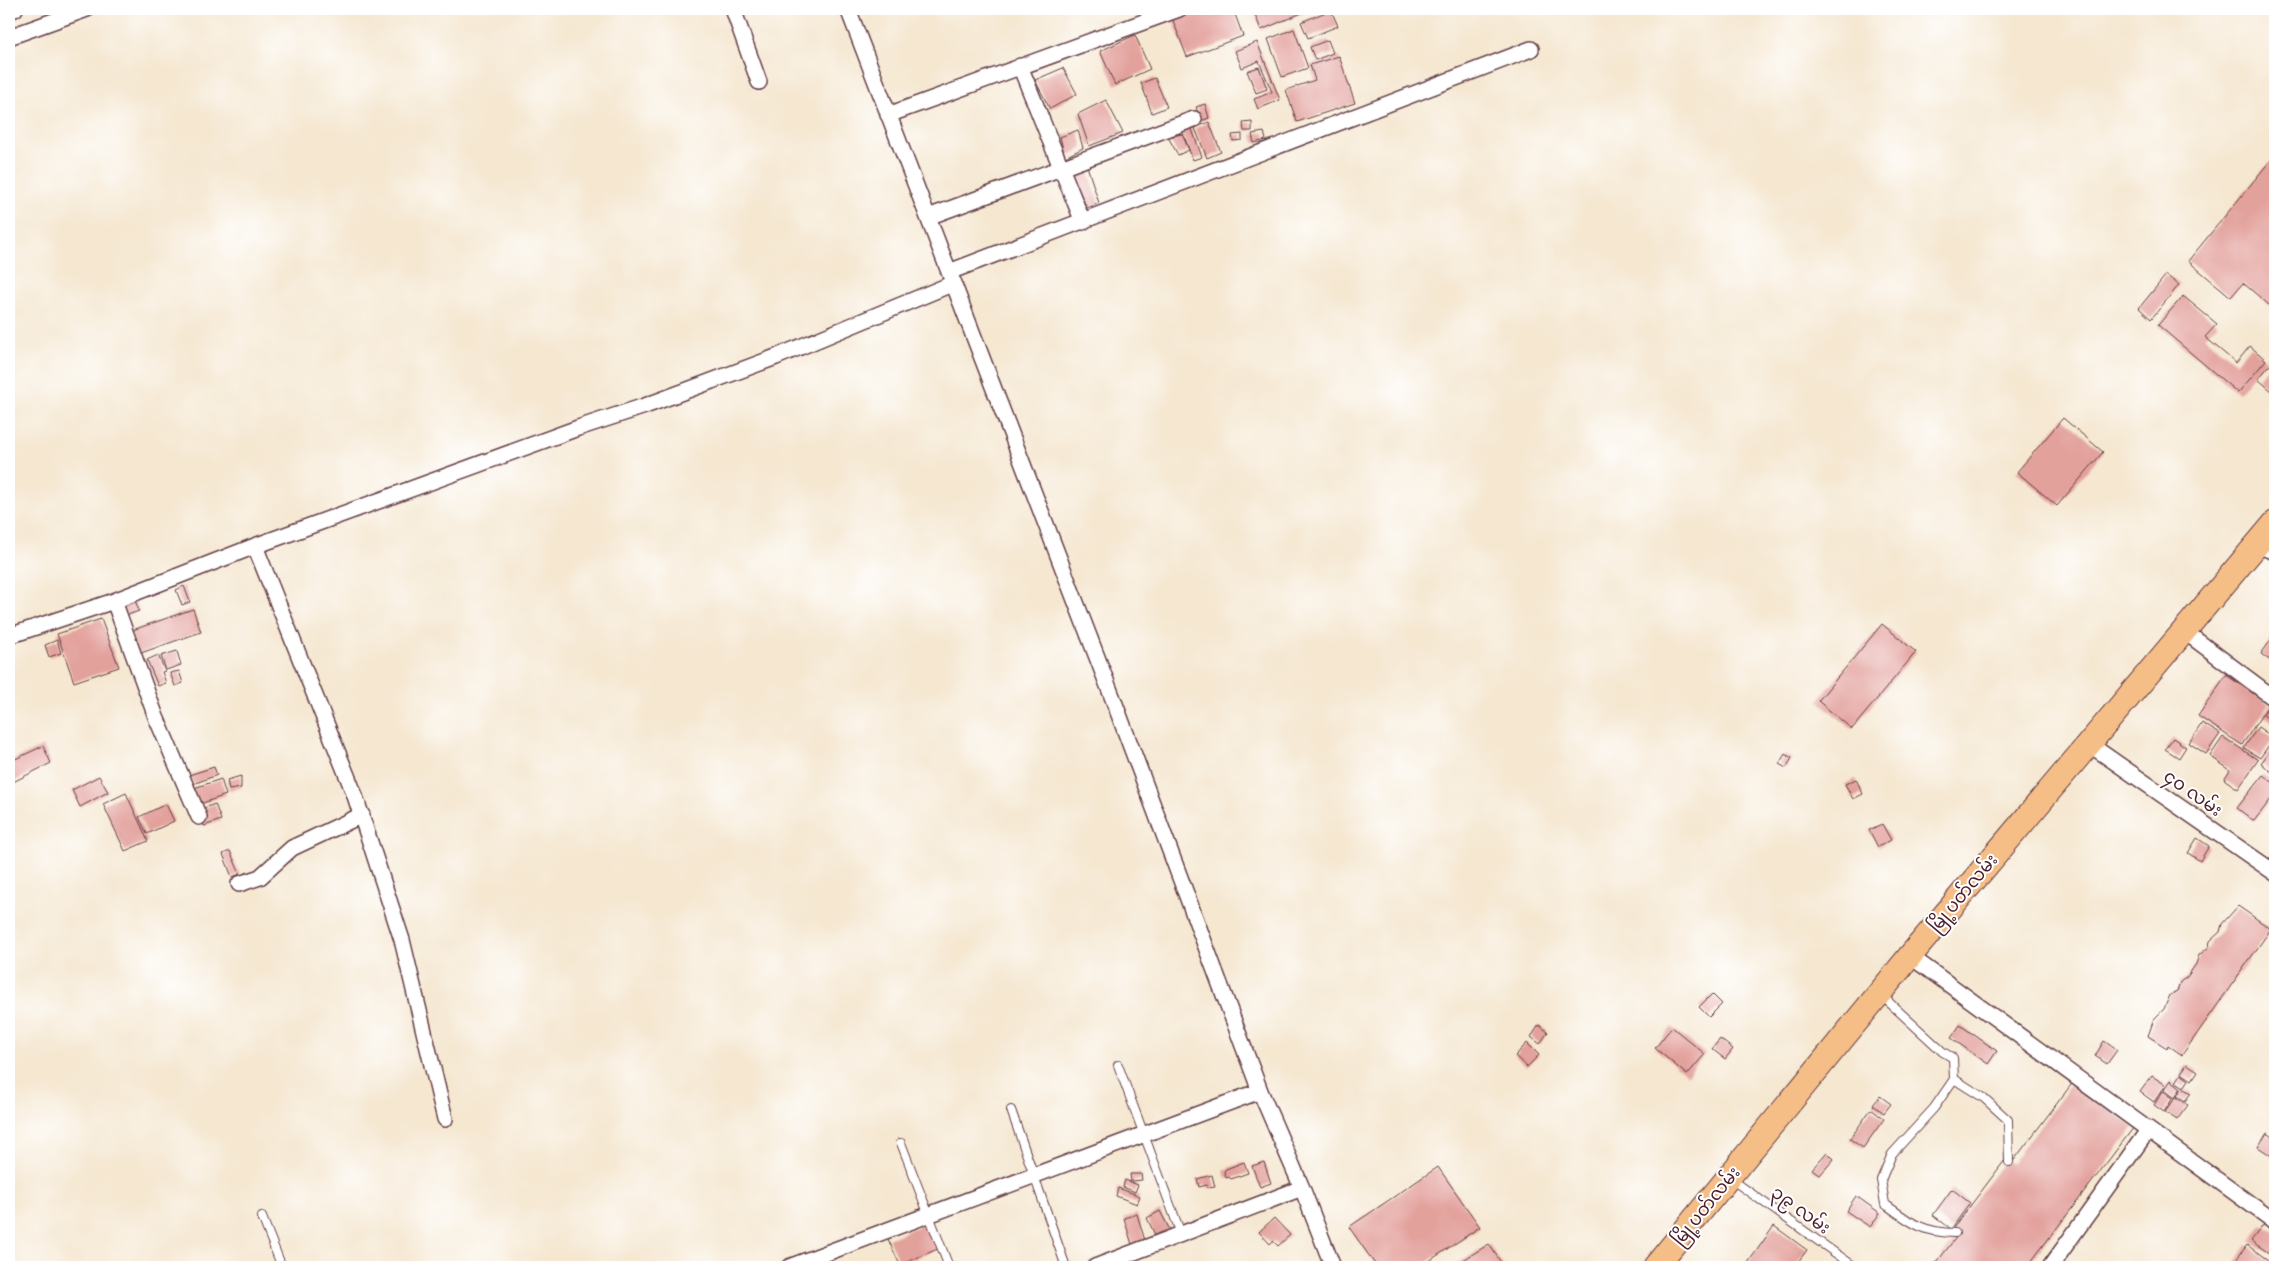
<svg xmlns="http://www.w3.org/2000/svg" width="2284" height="1276" font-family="Mynerve,'Noto Sans Myanmar',sans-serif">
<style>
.building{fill:#e3a19c}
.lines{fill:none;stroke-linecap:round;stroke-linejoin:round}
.service-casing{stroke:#643d44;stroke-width:10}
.minor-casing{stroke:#643d44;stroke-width:18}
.primary-casing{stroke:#643d44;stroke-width:26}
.service{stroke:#fff;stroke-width:8}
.minor{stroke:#fff;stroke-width:15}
.primary{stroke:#f6be87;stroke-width:24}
.labels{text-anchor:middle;stroke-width:4;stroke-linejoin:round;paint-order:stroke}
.street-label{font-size:18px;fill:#4a1f2b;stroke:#fff}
</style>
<rect width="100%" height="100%" fill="#fff"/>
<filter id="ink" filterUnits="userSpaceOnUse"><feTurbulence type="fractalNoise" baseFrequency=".02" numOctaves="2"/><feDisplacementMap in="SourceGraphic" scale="10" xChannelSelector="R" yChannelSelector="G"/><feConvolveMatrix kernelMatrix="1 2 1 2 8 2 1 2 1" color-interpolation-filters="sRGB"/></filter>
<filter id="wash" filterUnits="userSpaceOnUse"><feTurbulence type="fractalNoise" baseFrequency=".0096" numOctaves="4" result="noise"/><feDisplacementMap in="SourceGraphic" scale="20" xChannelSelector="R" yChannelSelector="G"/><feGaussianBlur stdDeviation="1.12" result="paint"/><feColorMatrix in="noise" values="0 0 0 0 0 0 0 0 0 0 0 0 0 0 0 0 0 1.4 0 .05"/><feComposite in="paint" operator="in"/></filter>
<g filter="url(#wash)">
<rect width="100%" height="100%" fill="#f5e7d0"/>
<g id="blocks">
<path class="building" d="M1198,9H1233L1243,36L1187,57L1172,18Z
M1253,9H1308L1309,10L1261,30Z
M1331,10L1338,26L1308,38L1301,22Z
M1294,29L1308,68L1282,77L1268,39Z
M1135,35L1150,69L1115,85L1100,51Z
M1328,40L1333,53L1315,60L1310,47Z
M1257,42L1280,100L1258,109L1254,99L1272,92L1259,61L1242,68L1235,51Z
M1339,56L1355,103L1297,122L1286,90L1315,80L1310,65Z
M1259,67L1267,89L1256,93L1247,71Z
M1063,68L1077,94L1050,109L1035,80Z
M1155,78L1167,107L1152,113L1141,83Z
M1106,100L1123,133L1089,146L1078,114Z
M1205,104L1209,118L1201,121L1196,107Z
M1209,122L1221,152L1207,158L1195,128Z
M1252,122V131H1244L1243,123Z
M1191,127L1202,157L1193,160L1182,131Z
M1078,130L1083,148L1065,157L1060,137Z
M1264,132L1266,140L1254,143L1252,134Z
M1182,134L1189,150L1178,155L1168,137Z
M1242,134V140L1233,141L1232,135Z
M2275,155V310L2243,283L2231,297L2188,261Z
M1087,166L1099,203L1087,208L1070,171Z
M2166,275L2179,285L2151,319L2139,308Z
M2183,296L2217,324L2205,337L2236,363L2250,346L2266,360L2238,393L2158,325Z
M2275,359V391L2274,393L2258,379Z
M2063,418L2103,452L2057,506L2017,472Z
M184,586L190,602L182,605L176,590Z
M135,600L139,611L125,616L121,605Z
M193,609L201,632L138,654L130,631Z
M101,619L119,667L74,682L57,634Z
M1882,624L1916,652L1852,729L1818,701Z
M2275,634V664L2261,654Z
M57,640L61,653L49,657L45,645Z
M177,651L181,665L166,670L161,656Z
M158,655L165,671L162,672L166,683L158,686L147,660Z
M179,671L183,683L175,686L170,673Z
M2226,675L2269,704L2242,745L2198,716Z
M2273,701L2275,703V723L2263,715Z
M2202,723L2220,734L2206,754L2189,743Z
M2258,727L2274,738L2260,758L2244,748Z
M2223,737L2258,760L2238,789L2224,779L2230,770L2210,756Z
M2173,738L2186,747L2179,758L2165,749Z
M43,746L51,763L9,784V762Z
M2273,747L2275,749V775L2261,763Z
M1785,754L1792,758L1786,768L1779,764Z
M214,767L217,775L193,784L189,775Z
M2263,775L2275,784V794L2254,821L2237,808Z
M99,776L108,792L80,807L72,790Z
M241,776V788L229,790L227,780Z
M221,779L226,795L197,805L191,789Z
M1856,779L1863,794L1853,799L1845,784Z
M126,793L148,841L125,851L103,804Z
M166,804L174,821L147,834L139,817Z
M215,804L221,820L204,826L198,810Z
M1882,824L1891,840L1878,847L1869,830Z
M2197,838L2209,846L2200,861L2188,853Z
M230,851L240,874L232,877L223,854Z
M2238,906L2271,929L2182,1055L2168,1045L2167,1048L2148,1036L2154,1019L2164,1009L2170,995L2177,992L2180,982L2187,977L2196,964L2199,955L2209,947L2210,941L2220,932L2222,924Z
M1712,994L1722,1004L1709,1017L1699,1007Z
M1539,1025L1548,1032L1540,1044L1531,1037Z
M1960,1025L1997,1051L1988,1064L1951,1038Z
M1672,1027L1705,1054L1687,1075L1655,1048Z
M1720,1039L1733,1049L1725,1059L1712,1049Z
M2104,1041L2117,1050L2107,1064L2095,1056Z
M1527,1043L1539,1055L1527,1067L1515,1056Z
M2187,1064L2198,1071L2192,1080L2181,1073Z
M2181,1074L2189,1080L2184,1087L2176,1082Z
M2152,1076L2166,1085L2154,1102L2140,1092Z
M2171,1080L2181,1088L2175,1098L2164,1090Z
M2074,1081L2134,1127L2027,1267H1933L1958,1235L1952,1230L2005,1160L2011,1164Z
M2182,1088L2191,1093L2185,1101L2177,1096Z
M2163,1091L2173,1098L2164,1112L2154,1105Z
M1880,1096L1891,1104L1884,1113L1873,1105Z
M2176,1097L2188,1105L2177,1120L2165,1112Z
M1871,1109L1884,1119L1863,1148L1850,1139Z
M2267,1133L2275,1138V1158L2258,1147Z
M1827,1152L1834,1159L1820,1175L1812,1169Z
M1244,1162L1248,1173L1231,1179L1229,1177L1226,1178L1224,1171L1226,1169Z
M1264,1162L1271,1183L1260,1187L1252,1166Z
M1438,1167L1480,1227L1420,1267H1377L1349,1227Z
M1130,1174H1141L1142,1180L1131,1181Z
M1212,1175L1215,1187L1208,1188L1207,1185L1199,1187L1197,1179Z
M1125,1180L1138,1185L1135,1192L1123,1187Z
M1118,1188L1140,1196L1137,1204L1116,1196Z
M1952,1189L1970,1203L1951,1229L1933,1215Z
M1856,1196L1880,1213L1870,1227L1846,1211Z
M1160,1211L1171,1232L1157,1239L1147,1218Z
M1137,1214L1146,1244L1133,1248L1124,1218Z
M1274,1218L1290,1235L1278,1246L1273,1241L1270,1244L1259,1232Z
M928,1222L940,1248L900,1265L888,1239Z
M2263,1225L2275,1233V1257L2251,1241Z
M1774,1226L1807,1250L1794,1267H1745Z
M1489,1244L1504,1267H1452Z
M2247,1245L2275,1265V1267H2231Z"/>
</g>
</g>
<g filter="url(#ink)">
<use href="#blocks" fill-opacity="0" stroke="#643d44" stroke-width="1"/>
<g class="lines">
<g class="service-casing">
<path id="service" d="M1881,995L1943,1052L1953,1058L1954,1079L1934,1108L1892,1154L1881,1180L1885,1204C1910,1222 1923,1233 1955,1233
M1118,1065L1181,1234
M1954,1079L1984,1098L2008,1120L2009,1162
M1011,1110L1066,1267
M901,1143L949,1267
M1731,1179L1855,1267
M262,1217L282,1267"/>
</g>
<g class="minor-casing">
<path id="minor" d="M733,9L759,82
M848,9L1115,704L1260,1091L1302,1188L1333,1267
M9,11L15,9
M9,37L87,9
M1020,66L1083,222
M888,115L1179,9
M928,217L1194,119
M949,272L1531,49
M2257,545L2275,552
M255,546L354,793L402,940L445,1119
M114,601L156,717L199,817
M2184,631L2275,699
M9,636L114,601L255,546L578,428L645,406L776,357L954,283
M2089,744L2275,873
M239,884L260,877L292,848L362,815
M1910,956L2275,1222
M789,1267L1260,1091
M1095,1267L1302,1188
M2050,1267L2149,1129"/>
</g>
<g class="primary-casing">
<path id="primary" d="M1655,1267L1910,956L2275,523"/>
</g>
<use href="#service" class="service"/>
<use href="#minor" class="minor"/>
<use href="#primary" class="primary"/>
</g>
</g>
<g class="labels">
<g class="street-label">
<text transform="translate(2193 793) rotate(35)" y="6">၄၀ လမ်း</text>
<text transform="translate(1963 893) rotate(-50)" y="6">မြို့ပတ်လမ်း</text>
<text transform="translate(1706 1206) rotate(-51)" y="6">မြို့ပတ်လမ်း</text>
<text transform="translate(1801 1210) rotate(36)" y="6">၃၉ လမ်း</text>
</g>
</g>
<rect width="2284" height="1276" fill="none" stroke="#fff" stroke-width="30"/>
</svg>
